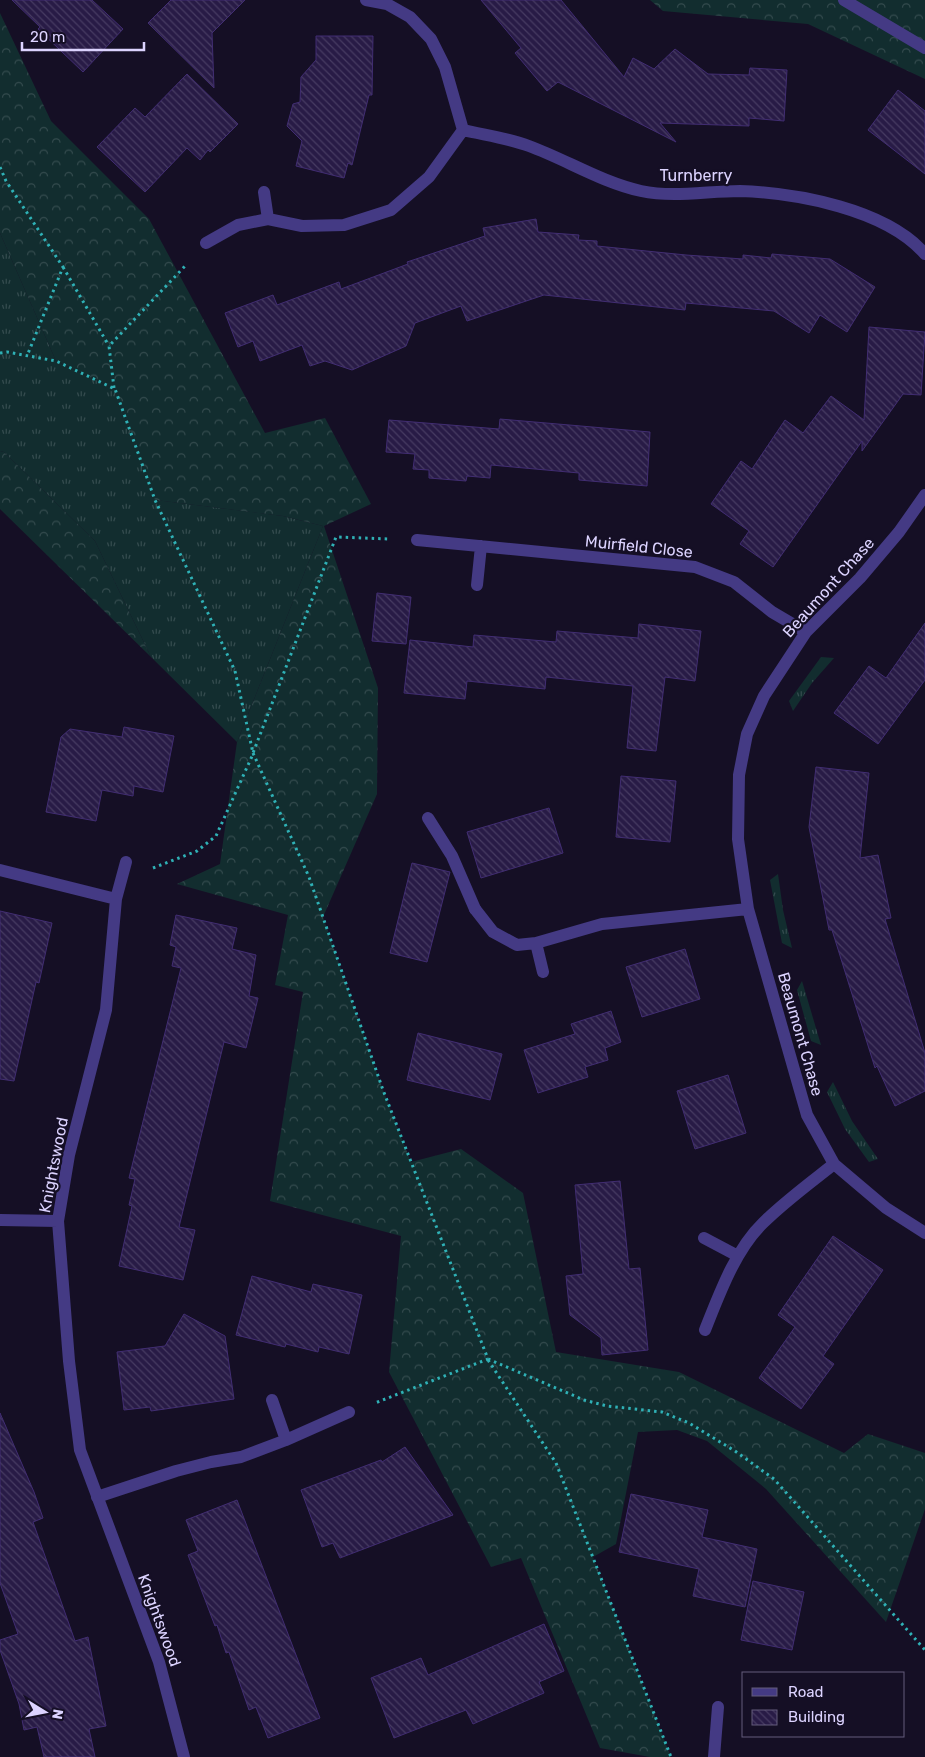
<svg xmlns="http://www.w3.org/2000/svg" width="925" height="1757" font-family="Rubik,sans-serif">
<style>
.grass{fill:url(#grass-tufts)}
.forest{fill:url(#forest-crowns)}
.building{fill:url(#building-back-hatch);stroke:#412d72}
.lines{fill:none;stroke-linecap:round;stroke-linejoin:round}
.path{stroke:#2fb1b6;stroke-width:3;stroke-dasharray:2.5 4;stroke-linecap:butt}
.lane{stroke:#443a84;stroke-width:12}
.street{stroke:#443a84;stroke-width:12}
.labels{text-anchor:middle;stroke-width:4.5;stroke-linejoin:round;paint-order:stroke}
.street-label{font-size:16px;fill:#dcd3ff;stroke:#150f25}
</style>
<defs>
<pattern id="grass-tufts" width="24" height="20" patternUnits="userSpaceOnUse" patternTransform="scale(1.25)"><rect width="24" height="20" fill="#122d2f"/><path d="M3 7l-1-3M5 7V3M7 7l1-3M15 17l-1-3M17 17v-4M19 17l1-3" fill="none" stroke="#344b4e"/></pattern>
<pattern id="forest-crowns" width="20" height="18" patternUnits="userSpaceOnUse" patternTransform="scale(1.25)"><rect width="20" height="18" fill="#122d2f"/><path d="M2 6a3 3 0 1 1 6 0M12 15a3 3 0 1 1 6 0" fill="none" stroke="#344b4e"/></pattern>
<pattern id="building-back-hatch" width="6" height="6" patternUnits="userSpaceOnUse" patternTransform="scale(1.25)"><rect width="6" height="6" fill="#281b46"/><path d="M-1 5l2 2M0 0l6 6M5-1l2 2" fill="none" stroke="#473b62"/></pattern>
</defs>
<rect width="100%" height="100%" fill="#150f25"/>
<path class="grass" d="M0,233L56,361L115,389L156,500L283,516L323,526L237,742L151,657L95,541L4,452L0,451Z
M821,657L834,658L812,683L793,711L789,701Z
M778,874L783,910L792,948L782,943L770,880Z
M802,981L821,1045L811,1041L797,990Z
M833,1082L852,1121L878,1159L869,1162L845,1129L827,1092Z"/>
<path class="forest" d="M650,0H925V79L808,24L663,11Z
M0,13L51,121L149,219L265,433L325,418L371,504L324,526L378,688L377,794L323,917L383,1090L411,1162L461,1149L523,1193L556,1352L679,1372L844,1453L868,1434L925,1453V1509L886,1622L766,1489L707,1441L677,1430L638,1432L616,1544L593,1557L671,1757H650L600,1748L521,1558L491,1567L389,1372L401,1236L270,1201L303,992L275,985L288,915L177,884L220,864L237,742L323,526L283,516L155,500L115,389L56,361L0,233Z
M0,451L4,452L95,541L151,657L0,509Z"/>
<path class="building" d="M12,0H92L123,29L83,72L38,29L40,27Z
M171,0H245L212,33L214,88L148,23Z
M481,0H561L624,77L633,58L654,69L675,49L708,74L749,75L750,68L787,70L784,121L749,118V126L660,123L676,142L558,82L547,91L515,53L521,48Z
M316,36H373L372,95H369L352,165L348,163L344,178L296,166L302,141L287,126L293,104L300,102L301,77L316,60Z
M187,74L238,124L210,152L208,150L200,160L187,148L145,192L97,147L135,108L145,117Z
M898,90L925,111V174L868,130Z
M536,219L538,232L579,235L578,240L597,241V246L686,255L743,259V255L771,258L772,254L830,259L875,287L847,332L820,315L809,333L774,311L686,303L685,310L544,295L467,321L461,306L415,323L406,346L352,370L325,361L310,366L302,345L260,361L253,341L238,347L225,313L273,295L277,305L339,282L341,289L408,264L407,262L485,236L483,228Z
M869,327L925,332L921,395L903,394L862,451V441L773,567L740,544L749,531L711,504L741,461L752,469L785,420L803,433L831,396L864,420Z
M500,419L650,432L647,486L579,480V473L491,465L490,478L467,476L466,481L429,478V470L413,469L415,454L386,452L389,420L499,429Z
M377,593L411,597L406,644L372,641Z
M925,623V680L878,744L834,713L869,666L886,678Z
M639,624L701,631L695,681L665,677L656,751L627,748L633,686L546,677L545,689L467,681L465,699L404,693L410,640L473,647L474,635L556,642L557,631L638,638Z
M124,727L174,736L163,792L134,786L133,796L102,790L96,821L46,812L61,737L70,729L122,737Z
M816,767L869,773L860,858L878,855L891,918L885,919L925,1053V1091L895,1106L877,1066L875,1068L832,930H829L809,827Z
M621,776L676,781L670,842L616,837Z
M549,808L563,853L481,878L467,832Z
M412,863L450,872L427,962L390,953Z
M0,911L52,923L39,983L36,982L14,1081L0,1079Z
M176,915L237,928L232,949L256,955L249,996L258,998L246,1048L224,1042L179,1227L195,1230L183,1280L119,1266L132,1206L129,1205L135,1179L129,1178L181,968L172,966L176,947L170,945Z
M685,949L700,999L642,1017L626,967Z
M611,1011L621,1042L605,1048L608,1060L585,1067L588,1077L538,1093L524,1050L575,1034L571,1024Z
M418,1033L502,1054L490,1100L407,1080Z
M728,1075L746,1133L695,1149L677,1091Z
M620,1181L629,1269L640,1268L648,1350L602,1355L601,1338L570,1315L566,1276L583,1274L575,1185Z
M833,1236L883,1270L823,1356L834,1364L801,1409L759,1378L795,1327L778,1315Z
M252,1276L311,1292L313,1284L362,1295L349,1354L319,1347L318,1352L286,1344L285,1347L236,1335Z
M184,1314L225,1336L234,1399L151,1411L150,1407L124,1410L117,1352L165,1346Z
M0,1413L34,1492L43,1518L33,1522L75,1641L88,1637L106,1726L89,1729L95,1757H44L37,1727L24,1730L19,1704L0,1650V1640L18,1634L0,1583Z
M405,1447L453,1515L340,1558L333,1543L322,1547L301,1490L381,1460L382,1462Z
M631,1494L708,1510L702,1537L757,1549L745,1607L693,1596L699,1569L619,1552Z
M237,1500L320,1718L268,1738L256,1707L249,1710L229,1652L226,1653L217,1625L215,1626L188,1555L198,1551L186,1520Z
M753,1581L804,1592L792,1650L741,1640Z
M544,1624L564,1671L539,1682L544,1693L473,1724L466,1710L394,1738L371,1678L421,1658L428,1675Z"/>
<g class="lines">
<path class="path" d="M0,167L6,181L63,267L27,356
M63,267L109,346
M0,353L7,352L56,361L115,389L155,500L235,671L253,753L336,537L389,539
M114,388L109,346L187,264
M253,753L309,877L383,1090L488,1359L375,1403
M153,868L197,851L216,836L253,754
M488,1359L584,1400L607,1406L662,1412L689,1423L735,1451L774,1479L925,1650
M488,1360L556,1463L671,1757"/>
<path class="lane" d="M844,0L925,48
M428,818L452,856L475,909
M714,1757L718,1707"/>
<path class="street" d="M366,0L387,4L410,17L431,39L445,67L463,130C484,135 508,138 529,146C567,160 601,182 641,191C674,198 707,191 740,191C797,193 886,209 925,254
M264,192L268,219
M206,243L238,225L268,219L302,226L344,225L391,210L429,177L463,130
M925,495L899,532L860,578L806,632L764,696L747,734L739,775L738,839L748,909L807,1115L834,1164L886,1208L925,1233
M417,540L695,567L734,582L772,612L806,632
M477,585L481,546
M126,862L116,899L106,1010L69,1155L58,1221L69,1361L80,1450L159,1662L184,1757
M0,870L116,899
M475,909L493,932L517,945L536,943L602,924L748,909
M536,943L543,972
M0,1220L58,1221
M704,1238L738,1256
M705,1330C719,1295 735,1250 763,1223C784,1202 810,1183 834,1164
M272,1400L286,1440
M97,1497L176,1471L211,1462L241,1457L286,1440L349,1412"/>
</g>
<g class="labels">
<g class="street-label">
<text x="696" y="181">Turnberry</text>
<text transform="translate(639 546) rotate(6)" y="6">Muirfield Close</text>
<text transform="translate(828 587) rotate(-48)" y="6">Beaumont Chase</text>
<text transform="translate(801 1034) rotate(74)" y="6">Beaumont Chase</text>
<text transform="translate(53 1165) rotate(-79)" y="6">Knightswood</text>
<text transform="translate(160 1620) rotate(70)" y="6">Knightswood</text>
</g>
</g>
<rect x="742" y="1672" width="162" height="65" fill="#150f25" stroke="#655d7c"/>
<rect x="752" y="1688" width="25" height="8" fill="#443a84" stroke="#655d7c"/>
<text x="788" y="1697" font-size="15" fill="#dcd3ff">Road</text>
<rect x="752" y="1710" width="25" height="15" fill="url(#building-back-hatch)" stroke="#655d7c"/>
<text x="788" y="1722" font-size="15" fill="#dcd3ff">Building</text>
<g transform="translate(45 1712) rotate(100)" stroke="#150f25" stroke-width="4" paint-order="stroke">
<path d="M0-4L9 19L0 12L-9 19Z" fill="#dcd3ff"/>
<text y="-8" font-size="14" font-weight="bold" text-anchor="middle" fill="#dcd3ff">N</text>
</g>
<path d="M22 42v8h122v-8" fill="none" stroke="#dcd3ff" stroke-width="2.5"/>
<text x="30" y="42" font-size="15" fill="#dcd3ff" stroke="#150f25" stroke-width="4" paint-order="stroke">20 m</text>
</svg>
